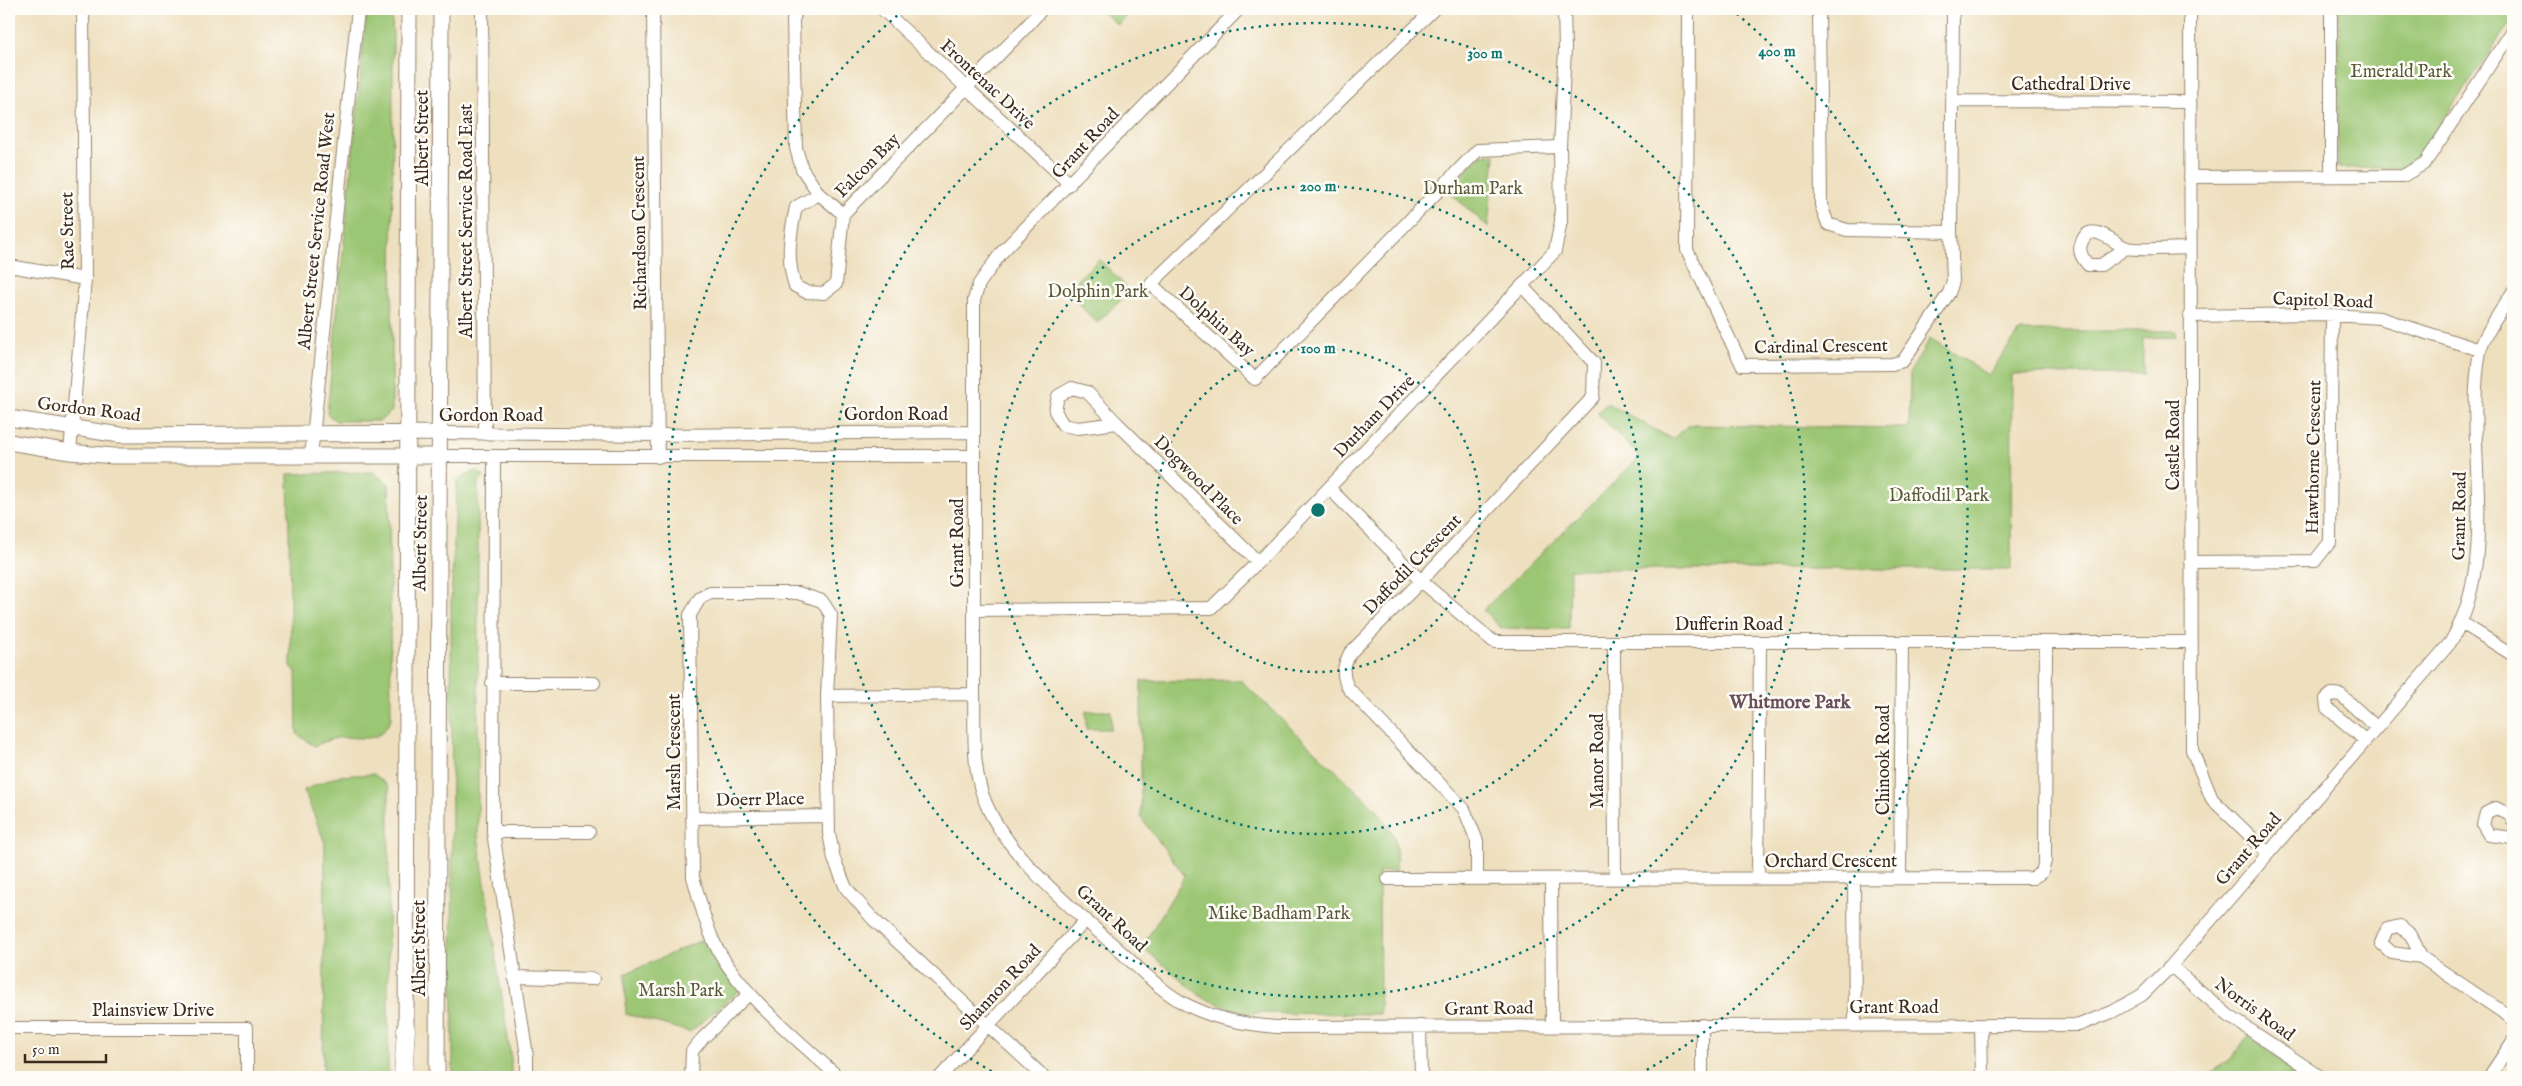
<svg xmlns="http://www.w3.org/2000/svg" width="2522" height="1086" font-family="'IM FELL English',serif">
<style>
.green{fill:#9bc673;stroke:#6b7848}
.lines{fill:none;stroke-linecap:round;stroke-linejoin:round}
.minor-casing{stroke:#94846e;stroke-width:14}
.major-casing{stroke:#94846e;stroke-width:17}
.highway-casing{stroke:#94846e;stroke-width:19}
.minor{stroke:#fff;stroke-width:12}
.major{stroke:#fff;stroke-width:15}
.highway{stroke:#fff;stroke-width:18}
.ring{fill:none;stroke:#0f766e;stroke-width:2.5;stroke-dasharray:2.5 5}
.labels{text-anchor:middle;stroke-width:5;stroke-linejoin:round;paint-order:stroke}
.park-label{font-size:18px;fill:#585938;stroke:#fdfcf7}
.street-label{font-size:18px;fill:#3b2a1e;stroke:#fdfcf7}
.neighbourhood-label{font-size:19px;font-weight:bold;fill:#6a505b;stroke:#fdfcf7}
.centre{fill:#0f766e;stroke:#fdfcf7;stroke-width:2.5}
.ring-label{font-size:15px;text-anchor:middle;font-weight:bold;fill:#0f766e;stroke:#fdfcf7;stroke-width:5;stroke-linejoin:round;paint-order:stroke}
</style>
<rect width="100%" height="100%" fill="#fdfcf7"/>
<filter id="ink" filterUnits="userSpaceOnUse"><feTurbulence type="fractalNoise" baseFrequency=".02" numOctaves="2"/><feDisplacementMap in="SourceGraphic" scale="10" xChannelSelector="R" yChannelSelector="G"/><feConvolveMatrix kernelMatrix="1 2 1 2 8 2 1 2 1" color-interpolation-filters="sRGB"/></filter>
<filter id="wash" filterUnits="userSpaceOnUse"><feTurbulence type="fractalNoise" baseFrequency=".0096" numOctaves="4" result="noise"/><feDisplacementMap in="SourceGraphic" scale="20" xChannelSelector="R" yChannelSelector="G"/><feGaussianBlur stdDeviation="1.12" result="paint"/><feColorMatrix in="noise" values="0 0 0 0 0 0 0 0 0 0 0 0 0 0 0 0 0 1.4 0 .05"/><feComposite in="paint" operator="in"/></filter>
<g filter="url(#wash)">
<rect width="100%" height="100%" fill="#eedfbe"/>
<path class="green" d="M367,9H391L393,34L392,411L380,421H336L327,414Z
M1099,9H1133L1118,25Z
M2339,9H2513V18L2410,168H2338Z
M1495,154L1488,227L1447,190L1480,155Z
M1099,259L1130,291L1097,323L1066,291Z
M2020,331H2176V337L2143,338V374H2012L2011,569H1570L1569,629L1501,628L1483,610L1640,457L1597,413L1607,403L1672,439L1689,425L1909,428L1910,372L1930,338L1988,375Z
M476,470L484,477L478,483V836L511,1059V1077H453L451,603L457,481Z
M372,472L389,484L391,719C378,747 363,735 337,738C330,739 322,743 314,746L297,734L296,672L291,666L288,474Z
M1240,680L1376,809C1395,835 1398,838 1396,871L1379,872L1380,1014L1244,1013L1203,998L1142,947L1185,876L1141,818V681Z
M1086,711H1111V729H1086Z
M374,774L389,787L388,1077H323L325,843L304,790L338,776Z
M702,940L740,990L690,1032L626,1014L625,974Z
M2248,1036L2307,1077H2206L2232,1057Z"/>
</g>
<g filter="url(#ink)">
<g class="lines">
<g class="minor-casing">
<path id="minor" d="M482,9L485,434
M653,9L658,457
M797,9L793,20L796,148L802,169L819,194L843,214L1026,27L1042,9
M882,9L1070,184
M1239,9L1001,253L979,284L974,300V694C975,731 971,772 987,806C1011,860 1076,911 1120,951C1140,969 1161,991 1185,1004C1214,1019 1243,1024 1276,1027L2079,1025L2112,1012L2142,995L2171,966L2450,643C2502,557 2463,446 2480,351C2482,338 2505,304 2513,292
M1434,9L1151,284L1255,379L1478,150L1560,147
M1688,9L1687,250L1742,365L1892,364L1903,361L1949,293L1953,281L1951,232L1953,9
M1819,9L1821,205L1828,224L1847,230L1951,232
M2190,9L2192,750L2212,799L2268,853
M1953,101L2189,102
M2331,176V9
M2190,177L2403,176L2425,163L2513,30
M819,194L796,207C790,235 786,258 795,286L806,292L824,293L836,284L843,214
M2126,248L2101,265H2088C2083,259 2078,252 2081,244C2090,217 2115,245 2127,248C2137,251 2176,248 2189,248
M9,266L85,279
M2190,316L2318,314L2380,318L2480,350
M1072,388L1087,392L1117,423L1078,428L1063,425L1055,411L1058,396Z
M1117,423L1258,562
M441,433L658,435L974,432
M70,452L85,279L83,9
M311,456L358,9
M440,456H974
M494,456L493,832L527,1056V1077
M1329,488L1421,581L1494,642H2190
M2191,562L2315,561L2330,542L2332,315
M975,610L1211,608L1258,562L1555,251L1561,221L1560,147L1565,49L1564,9
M2462,623L2513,655
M1614,642L1615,879
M492,683H594
M827,696L974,694
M2365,740L2327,708L2326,699L2332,694L2341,695L2376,727
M692,818L828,816
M2513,821L2510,815L2496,808L2486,813L2483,825L2489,835L2513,838
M493,832H589
M1854,878L1855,1025
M1900,878L1902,642
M1388,879L2033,878L2042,872L2045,861L2046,642
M1477,879V841L1464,809L1349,689C1341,675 1343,667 1350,653L1421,581L1593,397L1594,363L1522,286
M1758,879L1760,642
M1551,880L1552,1025
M2421,957L2411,935L2400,926L2387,929L2381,943L2392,953L2421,957L2513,1019
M2171,966L2229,1016L2321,1077
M514,977L593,979
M1702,1025V1077
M1981,1025L1982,1077
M1420,1026L1421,1077
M9,1028H247V1077
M691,1077L692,1051L703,1038L750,993
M838,1077C797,1038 746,1000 718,950C706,928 700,901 693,877L690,615L700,598L710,593H798L822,601L831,615L827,696L829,833L834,859L846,888L873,919L1044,1077
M940,1077L1086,920
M2489,1077L2513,1041"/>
</g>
<g class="major-casing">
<path id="major" d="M9,418L120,435L441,433
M9,442L70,452L113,456H440
M406,1041L409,9
M437,1077L441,9"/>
</g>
<g class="highway-casing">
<path id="highway" d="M403,1077L406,1029"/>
</g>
<use href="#minor" class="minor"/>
<use href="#major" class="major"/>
<use href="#highway" class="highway"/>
</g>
</g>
<g class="ring">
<circle cx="1318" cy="510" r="162"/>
<circle cx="1318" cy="510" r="324"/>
<circle cx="1318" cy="510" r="487"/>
<path d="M998 1075A649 649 0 0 1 905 9M1731 9A649 649 0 0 1 1638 1075"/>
</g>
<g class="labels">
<g class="park-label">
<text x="2401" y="77">Emerald Park</text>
<text x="1473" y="194">Durham Park</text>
<text x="1098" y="297">Dolphin Park</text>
<text x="1939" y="501">Daffodil Park</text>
<text x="1279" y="919">Mike Badham Park</text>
<text x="681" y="996">Marsh Park</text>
</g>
<g class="street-label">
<text transform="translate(988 84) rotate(43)" y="6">Frontenac Drive</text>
<text x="2071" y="90">Cathedral Drive</text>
<text transform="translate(422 138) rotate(-90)" y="6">Albert Street</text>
<text transform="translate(1085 143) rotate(-47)" y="6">Grant Road</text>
<text transform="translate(867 165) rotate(-45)" y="6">Falcon Bay</text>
<text transform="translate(466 221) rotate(-90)" y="6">Albert Street Service Road East</text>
<text transform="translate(67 231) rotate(-91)" y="6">Rae Street</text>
<text transform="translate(316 231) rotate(-84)" y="6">Albert Street Service Road West</text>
<text transform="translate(639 233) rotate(-91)" y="6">Richardson Crescent</text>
<text transform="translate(2323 300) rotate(2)" y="6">Capitol Road</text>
<text transform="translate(1217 321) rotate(42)" y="6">Dolphin Bay</text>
<text transform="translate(1821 346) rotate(-1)" y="6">Cardinal Crescent</text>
<text transform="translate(89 409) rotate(7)" y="6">Gordon Road</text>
<text x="896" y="420">Gordon Road</text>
<text x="491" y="421">Gordon Road</text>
<text transform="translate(1374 416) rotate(-46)" y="6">Durham Drive</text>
<text transform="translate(2173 445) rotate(-90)" y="6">Castle Road</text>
<text transform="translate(2313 457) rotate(-89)" y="6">Hawthorne Crescent</text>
<text transform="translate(1199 480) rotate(45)" y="6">Dogwood Place</text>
<text transform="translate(2459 516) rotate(-89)" y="6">Grant Road</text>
<text transform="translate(420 543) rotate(-89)" y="6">Albert Street</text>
<text transform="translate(957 543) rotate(-90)" y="6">Grant Road</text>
<text transform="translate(1412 564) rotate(-46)" y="6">Daffodil Crescent</text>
<text x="1729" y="630">Dufferin Road</text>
<text transform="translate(674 752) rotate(-90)" y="6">Marsh Crescent</text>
<text transform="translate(1883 760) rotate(-90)" y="6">Chinook Road</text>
<text transform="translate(1597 761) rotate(-90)" y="6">Manor Road</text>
<text transform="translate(760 799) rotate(-1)" y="6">Doerr Place</text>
<text transform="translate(2248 849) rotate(-49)" y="6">Grant Road</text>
<text x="1831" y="867">Orchard Crescent</text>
<text transform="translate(1112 918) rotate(43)" y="6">Grant Road</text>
<text transform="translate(419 948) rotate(-90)" y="6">Albert Street</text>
<text transform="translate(1000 987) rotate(-47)" y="6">Shannon Road</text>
<text x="1894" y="1013">Grant Road</text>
<text transform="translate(1489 1008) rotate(-1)" y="6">Grant Road</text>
<text transform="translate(2255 1009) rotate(36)" y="6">Norris Road</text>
<text x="153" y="1016">Plainsview Drive</text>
</g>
<g class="neighbourhood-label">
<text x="1790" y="708">Whitmore Park</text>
</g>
</g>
<circle cx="1318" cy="510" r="8" class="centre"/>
<g class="ring-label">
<text x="1777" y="56">400 m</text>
<text x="1485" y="58">300 m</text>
<text x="1318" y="191">200 m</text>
<text x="1318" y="353">100 m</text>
</g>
<rect width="2522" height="1086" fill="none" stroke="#fdfcf7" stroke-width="30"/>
<path d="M25 1054v8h81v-8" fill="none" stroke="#3b2a1e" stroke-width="2.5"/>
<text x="32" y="1054" font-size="15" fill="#3b2a1e" stroke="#fdfcf7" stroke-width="4" paint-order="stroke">50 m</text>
</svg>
